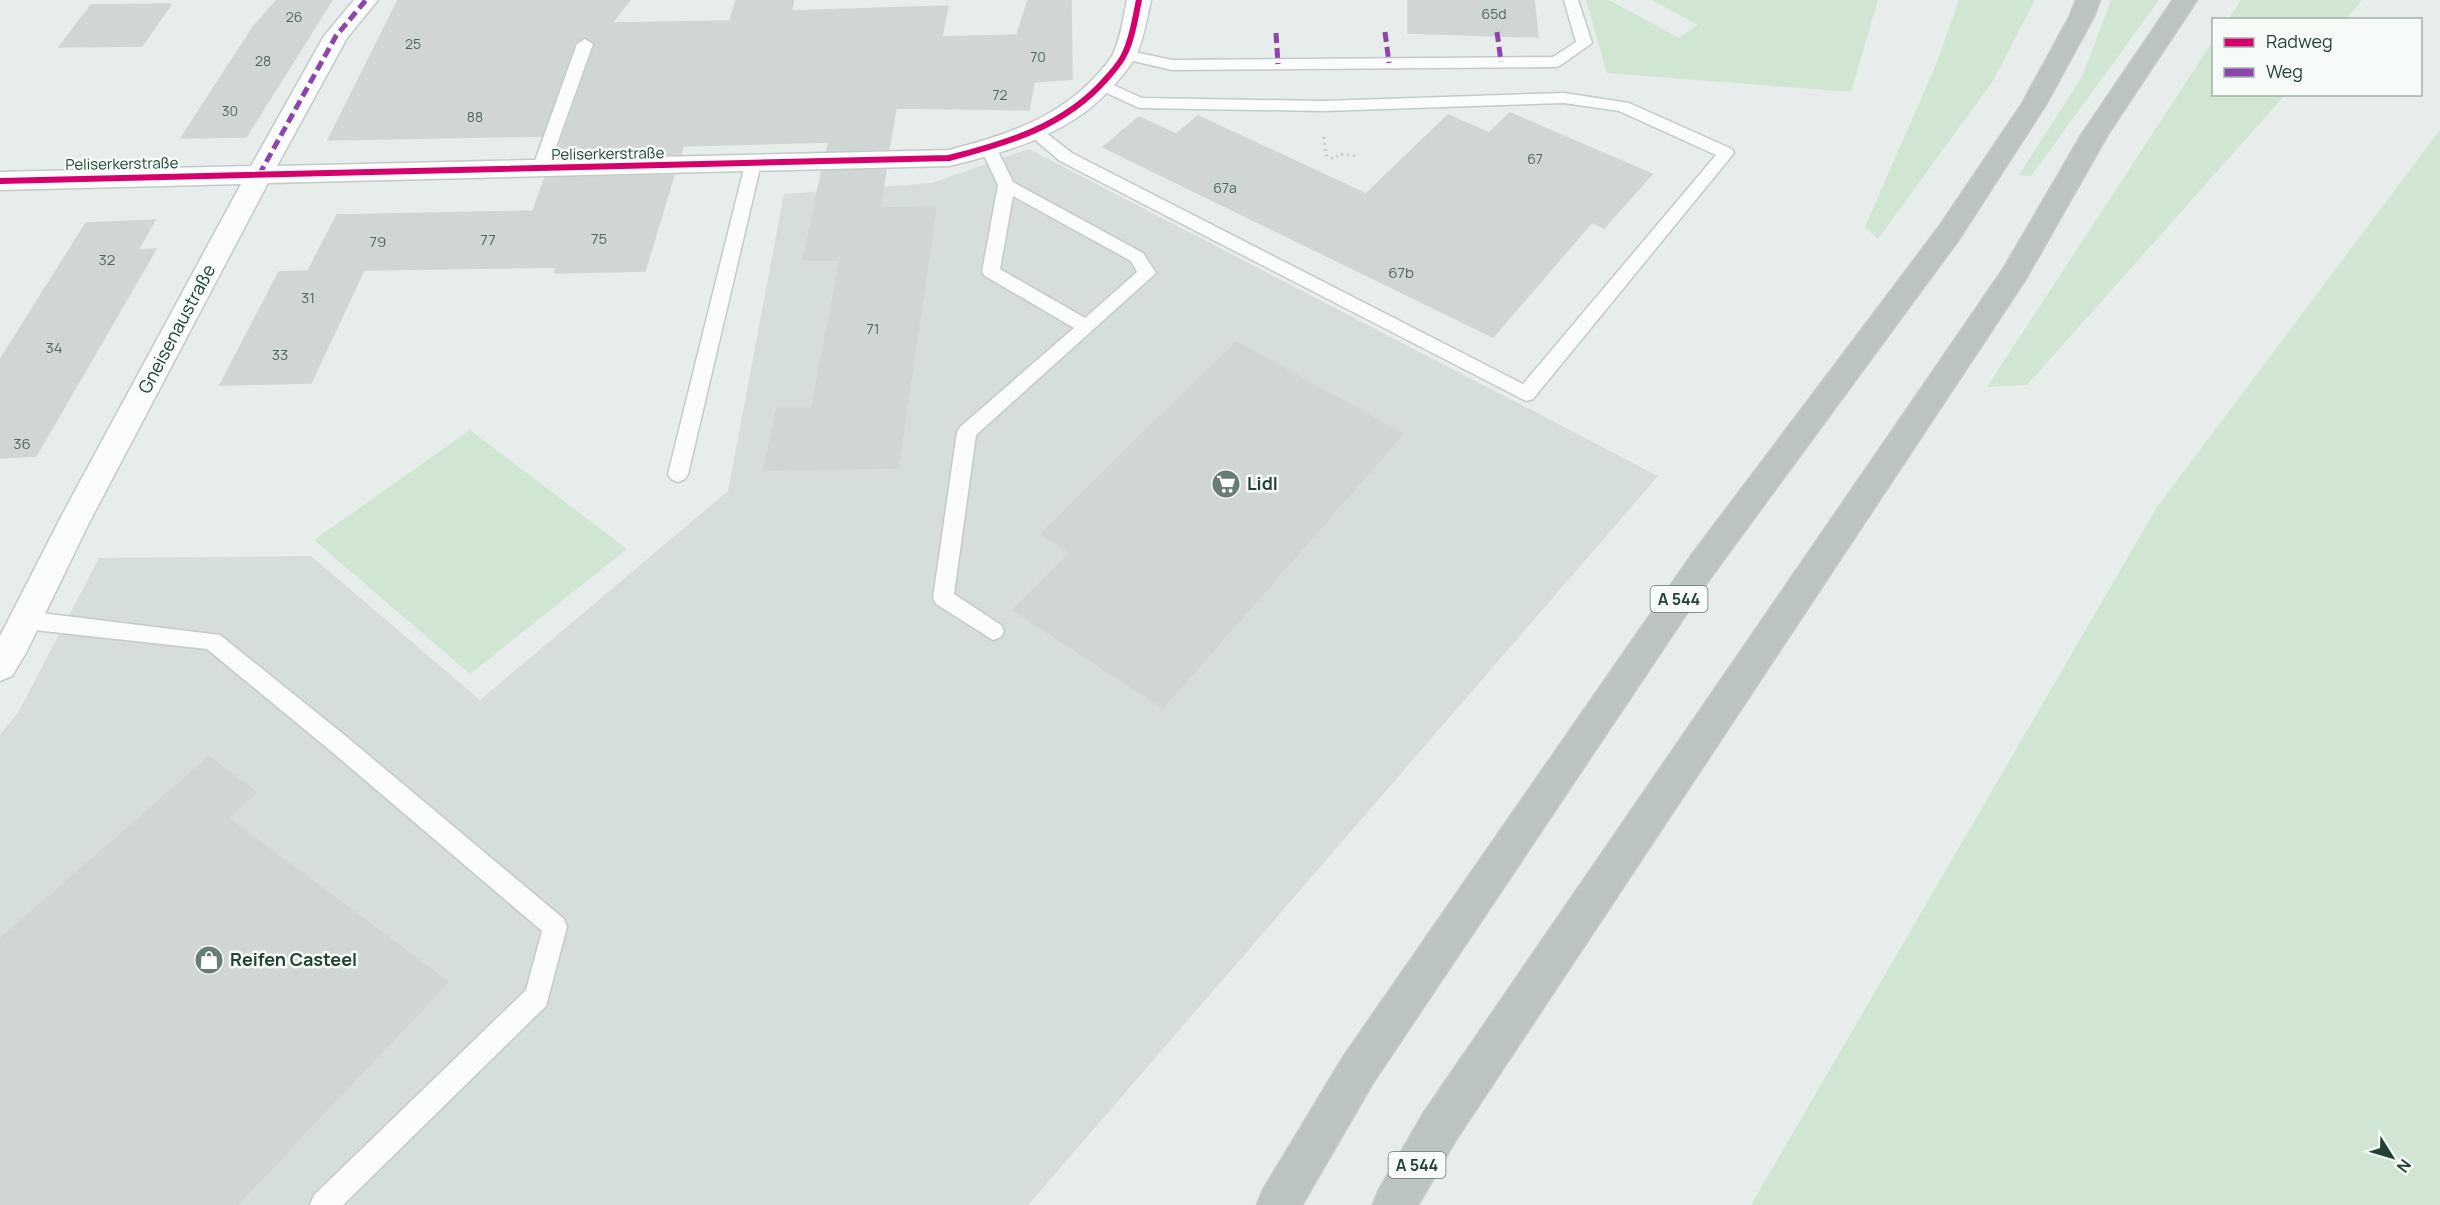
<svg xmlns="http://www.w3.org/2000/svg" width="2440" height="1205" font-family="Manrope,sans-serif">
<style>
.built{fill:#d5ded9}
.green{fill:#d0e6d3}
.building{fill:#cfd6d3;stroke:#d0d6d3;stroke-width:1.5}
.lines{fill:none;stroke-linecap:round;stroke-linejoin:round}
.service-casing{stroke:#c4cac7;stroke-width:3}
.minor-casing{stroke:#c4cac7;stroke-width:3}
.motorway-casing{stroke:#c2ccc7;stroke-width:3}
.path{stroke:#c6cfca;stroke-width:3;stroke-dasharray:2 4;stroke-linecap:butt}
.service{fill:#fbfcfc;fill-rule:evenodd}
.minor{fill:#fbfcfc;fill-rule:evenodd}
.motorway{fill:#bcc4c1;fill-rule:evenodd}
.quiet{stroke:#8e44ad;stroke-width:5;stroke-dasharray:10 5;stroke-linecap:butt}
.cycleway-casing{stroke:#f6fbf8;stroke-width:9}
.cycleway{stroke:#d6006c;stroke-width:6}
.labels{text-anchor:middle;stroke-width:5;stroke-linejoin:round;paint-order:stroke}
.far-number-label{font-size:14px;fill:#4f685c}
.far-street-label{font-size:15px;fill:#234234;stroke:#f6fbf8}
.number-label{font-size:15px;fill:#4f685c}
.shield{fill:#f6fbf8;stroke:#627a6f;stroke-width:1.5}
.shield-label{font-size:16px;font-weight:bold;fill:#234234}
.street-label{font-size:18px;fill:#234234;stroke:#f6fbf8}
.poi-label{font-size:18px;font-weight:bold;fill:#234234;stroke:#f6fbf8;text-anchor:start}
</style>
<rect width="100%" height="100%" fill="#e7edea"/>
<path class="built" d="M1029,149L1658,476L1028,1205H0V735L19,711L99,558L311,556L480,700L728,491L784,194L932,183Z"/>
<path class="green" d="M1586,0H1609L1679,38L1698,25L1651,0H1878L1851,92L1607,73Z
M1959,0H2035L1993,81L1878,239L1865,227L1937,62Z
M2111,0H2159L2031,176L2019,175L2083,75Z
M2241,0H2362L2346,19H2228Z
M2213,41L2214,94L2285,95L2027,385L1987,387Z
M2440,130V1205H1751L2157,507Z
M470,430L627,549L470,674L314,540Z"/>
<path class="building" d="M277,0H332L246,137L181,138L254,26Z
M398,0H630L612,23L730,21L736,0H794L791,11L948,6L942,37L1017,35L1028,0H1071L1072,79L1034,82L1029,110L896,108L889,149L827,151L829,142L683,146L681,154L555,157L595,45L584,37L575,43L542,136L328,140Z
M1408,0H1534L1538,37L1408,33Z
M171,4L142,46L59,47L91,5Z
M1510,113L1652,174L1604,228L1592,222L1493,337L1103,147L1139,117L1176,134L1198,116L1366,194L1448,115L1489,133Z
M886,170L880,208L936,207L898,468L764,470L777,408H812L840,260H803L822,171Z
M674,175L645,271L555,273L556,267L364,270L311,383L220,385L279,272L308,271L337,215L533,211L545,178Z
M155,220L138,250L156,249L36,456L0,458V360L86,223Z
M1236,342L1403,434L1163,708L1013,610L1070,553L1041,534Z
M209,757L256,792L228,818L448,982L237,1205H0V939Z"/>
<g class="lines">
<g class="service-casing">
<path id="service" d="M1564,0H1578L1592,43L1561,65L1556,67L1172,70L1120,58L1117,55L1125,50L1172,60L1553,57L1576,42Z
M585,39L593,44L548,169L546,173H534L532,169L577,44Z
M1102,80L1142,98L1324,101L1564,93L1629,103L1732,149L1734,153L1533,399L1526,401L1060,161L1027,133L1035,128L1041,129L1072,153L1523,384L1716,155L1619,111L1564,103L1324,111L1139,108L1096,88L1094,85Z
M989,144L995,145L997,149L1013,182L1143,253L1156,273L976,435L954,594L1001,625L1004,631L1001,637L993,640L936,604L933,598L957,432L960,427L1074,328L985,276L982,272L998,185L981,149L983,145ZM1013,196L1131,261L1137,272L1085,318L1000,269Z
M753,159L759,160L761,164L688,474L685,479L678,482L671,479L668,474L745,164L747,160Z
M25,611L220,635L348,738L564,919L567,927L546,1006L343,1205H310L314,1195L526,990L542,931L332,752L207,649L25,629L18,626L14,620L18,614Z"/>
</g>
<g class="minor-casing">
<path id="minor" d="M354,0H378L347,38L277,166L949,150C1003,136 1057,119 1096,76C1102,69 1109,62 1113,54C1121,37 1123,18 1127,0H1151C1147,18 1144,37 1137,54C1132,64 1123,75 1115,84C1072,134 1011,151 949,166L268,183L89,523L26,653L12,676L0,681V636L63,513L241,184L0,190V172L251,166L324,36Z"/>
</g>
<g class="motorway-casing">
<path id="motorway" d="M2076,0H2100L2094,16L2046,104L1959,239L1713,574L1372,1084L1302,1205H1257L1263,1190L1344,1056L1691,556L1939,227L2022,104L2070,16Z
M2173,0H2197L2108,134L2025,280L1455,1141L1418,1205H1373L1379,1190L1425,1111L2004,268L2082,134Z"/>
</g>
<path class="path" d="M1324,137L1326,155L1334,159L1340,154L1356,156"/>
<use href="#service" class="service"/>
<use href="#minor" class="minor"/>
<use href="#motorway" class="motorway"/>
<path class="quiet" d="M1385,32L1389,63
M1497,32L1501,62
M1276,33L1278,64
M259,175L336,36L366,0"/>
<g class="cycleway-casing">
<path id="cycleway" d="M0,181L949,158C1008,143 1065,126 1106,79C1113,71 1121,63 1125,53C1133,37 1135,18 1139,0"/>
</g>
<use href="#cycleway" class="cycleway"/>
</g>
<defs>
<g id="supermarket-disc" transform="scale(1.5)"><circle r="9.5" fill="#687e74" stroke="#f6fbf8"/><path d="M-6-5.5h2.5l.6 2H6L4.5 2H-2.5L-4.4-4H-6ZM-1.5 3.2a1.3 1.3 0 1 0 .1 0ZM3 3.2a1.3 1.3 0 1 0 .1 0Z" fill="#fff"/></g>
<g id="shop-disc" transform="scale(1.5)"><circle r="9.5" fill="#687e74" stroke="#f6fbf8"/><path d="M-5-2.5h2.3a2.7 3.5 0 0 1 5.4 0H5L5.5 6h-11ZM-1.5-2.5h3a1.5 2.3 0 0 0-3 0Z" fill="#fff"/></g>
</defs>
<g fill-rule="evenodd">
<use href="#supermarket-disc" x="1226" y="484"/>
<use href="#shop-disc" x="209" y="960"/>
</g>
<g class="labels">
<g class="far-number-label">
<text x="1494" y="19">65d</text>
<text x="294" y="22">26</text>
<text x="413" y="49">25</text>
<text x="1038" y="62">70</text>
<text x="263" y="66">28</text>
<text x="1000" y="100">72</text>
<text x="230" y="116">30</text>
<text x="475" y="122">88</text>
<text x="1535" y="164">67</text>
<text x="1225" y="193">67a</text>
</g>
<g class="far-street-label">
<text transform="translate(608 154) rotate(-1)" y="5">Peliserkerstraße</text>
<text transform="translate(122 164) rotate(-1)" y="5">Peliserkerstraße</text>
</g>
<g class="number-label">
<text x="599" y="244">75</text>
<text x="488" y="245">77</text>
<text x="378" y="247">79</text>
<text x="107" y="265">32</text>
<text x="1401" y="278">67b</text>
<text x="308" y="303">31</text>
<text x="873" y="334">71</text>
<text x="54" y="353">34</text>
<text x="280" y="360">33</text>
<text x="22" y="449">36</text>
</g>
<g class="shield">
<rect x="1650.5" y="586" width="57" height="26" rx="4.5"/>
<rect x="1388.5" y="1152" width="57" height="26" rx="4.5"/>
</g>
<g class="shield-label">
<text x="1679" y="605">A 544</text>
<text x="1417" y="1171">A 544</text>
</g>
<g class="street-label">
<text transform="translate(177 329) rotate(-62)" y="6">Gneisenaustraße</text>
</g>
<g class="poi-label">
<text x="1247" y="490">Lidl</text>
<text x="230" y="966">Reifen Casteel</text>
</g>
</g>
<rect x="2212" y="18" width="210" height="78" fill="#f6fbf8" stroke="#a2b1aa" stroke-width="1.5"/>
<rect x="2224" y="38" width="30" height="9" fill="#d6006c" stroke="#a2b1aa" stroke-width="1.5"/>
<text x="2266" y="48" font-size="18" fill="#234234">Radweg</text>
<rect x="2224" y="68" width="30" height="9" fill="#8e44ad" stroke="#a2b1aa" stroke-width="1.5"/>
<text x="2266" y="78" font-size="18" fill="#234234">Weg</text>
<g transform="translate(2392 1157) rotate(127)" stroke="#f6fbf8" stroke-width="4.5" paint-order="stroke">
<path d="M0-4.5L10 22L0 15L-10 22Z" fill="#234234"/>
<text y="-9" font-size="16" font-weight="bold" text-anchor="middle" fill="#234234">N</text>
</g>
</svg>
